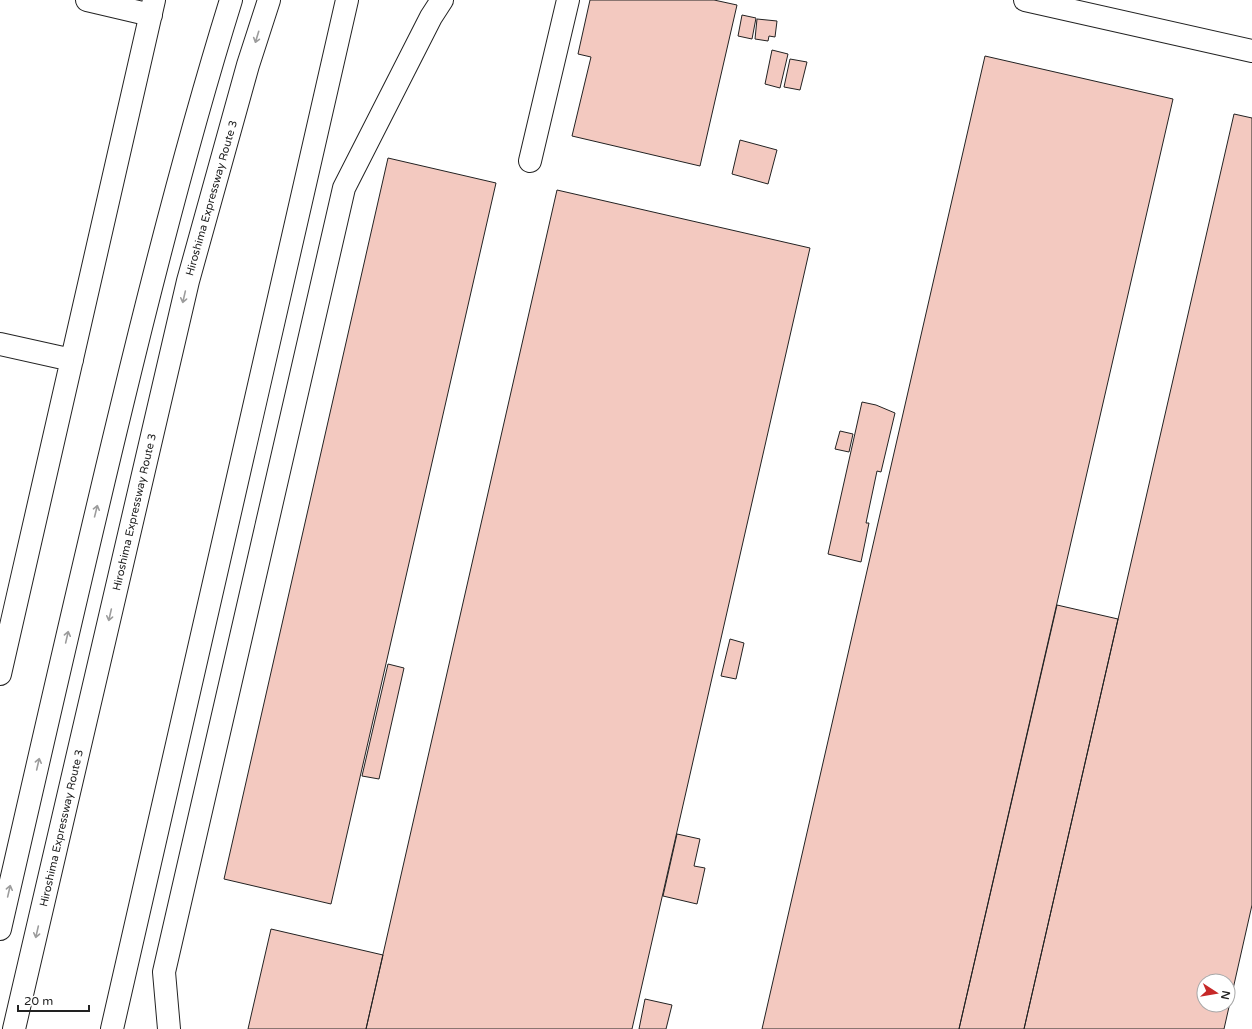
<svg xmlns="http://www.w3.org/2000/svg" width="1252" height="1029" font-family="'Varela Round',sans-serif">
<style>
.building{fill:#f3c9c0;stroke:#222;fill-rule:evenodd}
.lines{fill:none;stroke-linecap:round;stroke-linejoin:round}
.minor-casing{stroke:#222;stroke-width:24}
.highway-casing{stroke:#222;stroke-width:24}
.minor{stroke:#fff;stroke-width:22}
.highway{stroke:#fff;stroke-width:22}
.oneway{stroke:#9c9c9c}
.labels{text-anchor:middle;stroke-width:3;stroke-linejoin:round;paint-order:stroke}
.street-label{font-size:11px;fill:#222;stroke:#fff}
</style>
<rect width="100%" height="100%" fill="#fff"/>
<path class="building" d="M590,0H714L737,5L700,166L572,136L591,57L578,54Z
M742,15L756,18L752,39L738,36Z
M757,19L777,21L775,37L769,36L768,41L755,39Z
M772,50L788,54L780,88L765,84Z
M985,56L1173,99L959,1029H762Z
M790,59L807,62L800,90L784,87Z
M1234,114L1252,118V905L1224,1029H1024ZM1204,981H1228V1005H1204Z
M740,140L777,150L768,184L732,174Z
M388,158L496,183L331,904L224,879Z
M557,190L810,248L632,1029H366Z
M862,402L876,405L895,413L881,472L877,471L866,523H869L861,562L828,554Z
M840,431L853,434L849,452L835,449Z
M1057,605L1118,619L1024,1029H959Z
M730,639L744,643L736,679L721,676Z
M388,664L404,668L379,779L362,776Z
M677,834L700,839L694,866L705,868L697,904L663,896Z
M271,929L383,955L366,1029H248Z
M645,999L672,1005L666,1029H639Z"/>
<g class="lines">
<g class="minor-casing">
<path id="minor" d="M87,0L151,15
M1025,0L1252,51
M530,161L568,0
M0,344L72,360
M0,674L154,0
M112,1029L347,0
M169,1029L164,972L344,188L431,17L442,0"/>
</g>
<g class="highway-casing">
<path id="highway" d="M0,929C40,755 79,582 121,409C154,272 189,135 231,0
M14,1029L188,281L248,65L269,0"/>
</g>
<use href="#minor" class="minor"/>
<use href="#highway" class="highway"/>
</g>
<defs><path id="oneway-shaft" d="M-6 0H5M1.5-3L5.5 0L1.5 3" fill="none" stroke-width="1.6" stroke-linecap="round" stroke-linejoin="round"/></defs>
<g class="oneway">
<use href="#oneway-shaft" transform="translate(257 37) rotate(107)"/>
<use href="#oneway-shaft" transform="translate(184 297) rotate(103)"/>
<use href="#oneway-shaft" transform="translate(96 511) rotate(-76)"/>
<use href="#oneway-shaft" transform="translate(110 615) rotate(103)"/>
<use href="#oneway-shaft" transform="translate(67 637) rotate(-77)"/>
<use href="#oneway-shaft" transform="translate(38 764) rotate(-77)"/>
<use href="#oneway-shaft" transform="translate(9 891) rotate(-77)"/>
<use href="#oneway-shaft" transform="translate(37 932) rotate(103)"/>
</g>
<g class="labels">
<g class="street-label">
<text transform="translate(211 198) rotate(-74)" y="4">Hiroshima Expressway Route 3</text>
<text transform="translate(134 512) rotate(-77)" y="4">Hiroshima Expressway Route 3</text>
<text transform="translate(61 828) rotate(-77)" y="4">Hiroshima Expressway Route 3</text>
</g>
</g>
<g transform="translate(1216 993) rotate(102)"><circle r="19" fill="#ffffff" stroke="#a7a7a7"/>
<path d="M0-3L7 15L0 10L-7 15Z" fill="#c62828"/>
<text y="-6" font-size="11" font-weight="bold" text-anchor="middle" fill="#222222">N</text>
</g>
<path d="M18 1005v6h71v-6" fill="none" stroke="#222222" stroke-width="2"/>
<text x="24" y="1005" font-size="12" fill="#222222" stroke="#ffffff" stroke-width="3" paint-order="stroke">20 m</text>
</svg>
